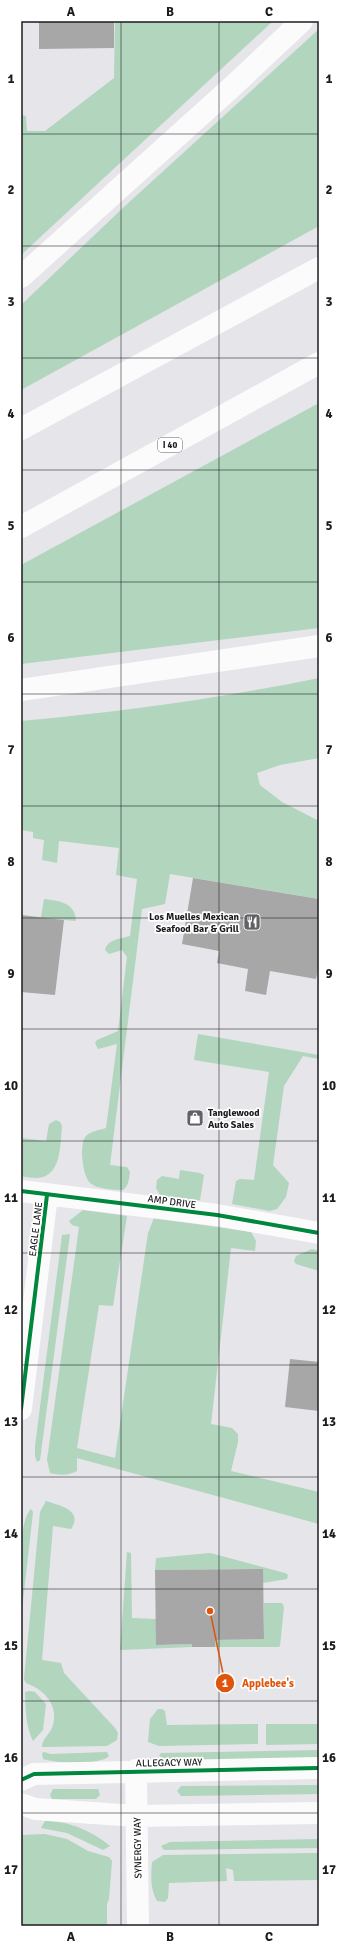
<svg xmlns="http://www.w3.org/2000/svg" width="340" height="1947" font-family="Signika,sans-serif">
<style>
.green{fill:#b1d5bd}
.building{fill:#a8a7a7}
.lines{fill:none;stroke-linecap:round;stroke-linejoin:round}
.minor{stroke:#fbfbfc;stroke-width:22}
.motorway{stroke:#fbfbfc;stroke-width:22}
.cycleway-casing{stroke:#fff;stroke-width:6}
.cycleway{stroke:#00873e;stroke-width:4}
.grid{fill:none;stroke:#1c1b1f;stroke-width:1;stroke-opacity:0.55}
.labels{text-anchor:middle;stroke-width:3.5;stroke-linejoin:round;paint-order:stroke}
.shield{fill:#fff;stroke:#605f62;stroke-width:1}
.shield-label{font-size:9px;font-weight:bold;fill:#1c1b1f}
.poi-label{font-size:10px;font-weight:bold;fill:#1c1b1f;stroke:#fff;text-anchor:end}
.street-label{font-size:10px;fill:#1c1b1f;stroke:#fff}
.leader{fill:none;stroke:#de560d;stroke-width:1.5}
.callout-dot{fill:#de560d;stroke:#fff;stroke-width:1.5}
.mark-label{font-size:12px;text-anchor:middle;font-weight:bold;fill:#fff}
.callout-label{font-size:11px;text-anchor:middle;font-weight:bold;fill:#de560d;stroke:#fff;stroke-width:3.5;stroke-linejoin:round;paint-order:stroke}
.neatline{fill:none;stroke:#1c1b1f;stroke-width:1.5}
.grid-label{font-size:13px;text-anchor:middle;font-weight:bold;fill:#1c1b1f}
</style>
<rect width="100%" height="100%" fill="#e5e5ea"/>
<path class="green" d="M115,21H273L21,255V115L26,116L27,131H45L114,78Z
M319,29V226L21,390V305L125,206Z
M319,403V628L21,664V565Z
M319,678V758L280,765L257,773L260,785L282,802L319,821V899L170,874L165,904L142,909L110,1165L127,1167L130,1172C129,1178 129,1186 123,1190C114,1190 97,1189 90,1183C82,1175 79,1143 86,1136C91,1131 100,1130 106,1128L117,1044L98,1049L95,1043L97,1040L118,1031L127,957L122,950L109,954L105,950C108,939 120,939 130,936L137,879L116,875L119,848L59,841L57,863L42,860L44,840L33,838V832L21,830V721C121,712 221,698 319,678Z
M44,899C59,901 75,902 76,921L41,918Z
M198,1034L319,1055V1059L303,1056L284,1086L273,1165L289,1183L286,1197L277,1209L270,1211L232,1204L236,1181L240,1179L254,1180L269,1072L194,1060Z
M56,1120L60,1122L62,1126C60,1144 62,1177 37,1178C32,1178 26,1177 21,1176V1138L46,1141L49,1124Z
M180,1170L200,1173L204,1175L200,1200L196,1201L160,1195L156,1188L157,1180L162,1176L179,1179Z
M83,1210L127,1216L113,1306L99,1305L77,1448L115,1458L148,1233L154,1218L251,1232L256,1241L255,1251L231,1248L211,1424L232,1428L238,1434V1442L231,1471L319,1492V1524L77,1458V1471C68,1476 59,1475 50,1473L47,1460L79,1227L72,1225L69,1221Z
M70,1234L40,1460L37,1462L35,1456V1446L61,1243L62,1235Z
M312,1249L319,1251V1271L296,1264L294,1261L296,1256Z
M46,1501C58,1505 84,1510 71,1529L53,1526L42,1660L61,1663L64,1673L115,1728L118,1733L117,1740L107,1746L42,1747C42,1739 49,1735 52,1728C60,1706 45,1690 26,1683L24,1679L40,1512Z
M31,1509L33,1512L21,1619C21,1596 16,1523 31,1509Z
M127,1552L131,1553L132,1618L156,1619V1645L192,1644V1647L120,1650Z
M210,1553L285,1573L288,1575L287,1579L263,1583V1569L155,1570L156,1558Z
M264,1603H282L284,1607L280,1646L278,1647H215V1640L264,1639Z
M30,1691L35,1692L46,1704L43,1730L33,1741C25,1724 26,1710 25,1692Z
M158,1709H162L165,1711L167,1725L258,1724V1744L159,1746L148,1742L150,1719Z
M266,1724H319V1744L266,1745Z
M319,1750V1758L184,1761L169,1760L159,1756L161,1753Z
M44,1752L51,1754L107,1752L109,1756C98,1766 57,1763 43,1759L42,1753Z
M319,1785V1794L181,1796L177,1791L181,1786Z
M53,1789H98L100,1795L96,1799H52L50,1795Z
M45,1821C67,1820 94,1832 110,1846L103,1850L67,1833L41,1828Z
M45,1834L67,1839L88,1851L109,1857L112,1861L109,1899L107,1904V1926H21V1835Z
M319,1839V1848L164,1850L161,1846L170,1842Z
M319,1853V1880L234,1881L233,1870L226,1868L227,1881L169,1883L168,1898L165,1902L157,1901C150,1889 151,1875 152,1862L163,1855Z"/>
<path class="building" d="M39,21H114V48L39,49Z
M193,878L319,899V964L316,979L270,971L266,995L245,991L248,969L217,963L219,951L182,944Z
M21,915L64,920L55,995L21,992Z
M290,1359L319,1362V1411L285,1407Z
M263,1569L264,1639L215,1640V1647H192V1644L156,1645L155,1570Z"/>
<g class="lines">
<path class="minor" d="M21,1191L217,1215L319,1233
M21,1409L47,1195
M136,1770L138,1926
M21,1780L34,1774L319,1768
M21,1804L35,1809L136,1816L319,1813"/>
<path class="motorway" d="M21,277L233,86L302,21
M21,429L319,268
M21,527L319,363
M21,690L319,646"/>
<g class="cycleway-casing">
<path id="cycleway" d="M21,1191L217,1215L319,1233
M21,1409L47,1195
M21,1780L34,1774L319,1768"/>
</g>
<use href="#cycleway" class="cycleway"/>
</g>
<path class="grid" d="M121,21V1926M219,21V1926M21,134H319M21,246H319M21,358H319M21,470H319M21,582H319M21,694H319M21,806H319M21,918H319M21,1029H319M21,1141H319M21,1253H319M21,1365H319M21,1477H319M21,1589H319M21,1701H319M21,1813H319"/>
<defs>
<g id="restaurant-square" transform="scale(0.9)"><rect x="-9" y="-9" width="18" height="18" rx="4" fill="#626266" stroke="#fff"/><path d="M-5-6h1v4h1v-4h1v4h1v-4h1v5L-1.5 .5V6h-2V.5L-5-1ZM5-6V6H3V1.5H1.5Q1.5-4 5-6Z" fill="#fff"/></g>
<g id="shop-square" transform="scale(0.9)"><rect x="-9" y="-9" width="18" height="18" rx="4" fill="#626266" stroke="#fff"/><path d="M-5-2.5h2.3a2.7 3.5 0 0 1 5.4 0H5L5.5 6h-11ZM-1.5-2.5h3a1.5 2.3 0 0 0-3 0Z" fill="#fff"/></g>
</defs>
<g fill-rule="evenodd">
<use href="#restaurant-square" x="252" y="922"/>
<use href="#shop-square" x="195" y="1118"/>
</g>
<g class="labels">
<rect class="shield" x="158" y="438" width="24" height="14" rx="3"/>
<g class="shield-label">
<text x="170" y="448">I 40</text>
</g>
<g class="poi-label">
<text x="239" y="920">Los Muelles Mexican<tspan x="239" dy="12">Seafood Bar &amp; Grill</tspan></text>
<text x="208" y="1116" text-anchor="start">Tanglewood<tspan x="208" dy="12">Auto Sales</tspan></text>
</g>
<g class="street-label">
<text transform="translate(172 1201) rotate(8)" y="4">AMP DRIVE</text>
<text transform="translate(35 1229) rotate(-83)" y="4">EAGLE LANE</text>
<text transform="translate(169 1762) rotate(-1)" y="4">ALLEGACY WAY</text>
<text transform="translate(137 1848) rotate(-91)" y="4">SYNERGY WAY</text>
</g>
</g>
<path class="leader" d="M210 1611L225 1683"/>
<g class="callout-dot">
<circle cx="210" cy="1611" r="4"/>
<circle cx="225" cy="1683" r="10"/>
</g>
<g class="mark-label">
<text x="225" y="1687">1</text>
</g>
<g class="callout-label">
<text x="268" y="1687">Applebee's</text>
</g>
<rect width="340" height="1947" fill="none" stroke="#ffffff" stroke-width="44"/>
<rect x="22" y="22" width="296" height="1903" class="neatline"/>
<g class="grid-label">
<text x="71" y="16">A</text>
<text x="170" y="16">B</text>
<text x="269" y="16">C</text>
<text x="11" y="83">1</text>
<text x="329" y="83">1</text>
<text x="11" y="194">2</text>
<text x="329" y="194">2</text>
<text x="11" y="306">3</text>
<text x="329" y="306">3</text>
<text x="11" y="418">4</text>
<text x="329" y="418">4</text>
<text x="11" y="530">5</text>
<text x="329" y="530">5</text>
<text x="11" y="642">6</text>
<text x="329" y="642">6</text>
<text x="11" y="754">7</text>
<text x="329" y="754">7</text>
<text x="11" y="866">8</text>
<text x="329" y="866">8</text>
<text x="11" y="978">9</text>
<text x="329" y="978">9</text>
<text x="11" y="1090">10</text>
<text x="329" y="1090">10</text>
<text x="11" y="1202">11</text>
<text x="329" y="1202">11</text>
<text x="11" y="1314">12</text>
<text x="329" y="1314">12</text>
<text x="11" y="1426">13</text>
<text x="329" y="1426">13</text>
<text x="11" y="1538">14</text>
<text x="329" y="1538">14</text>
<text x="11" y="1650">15</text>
<text x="329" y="1650">15</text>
<text x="11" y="1762">16</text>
<text x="329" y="1762">16</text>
<text x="11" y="1874">17</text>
<text x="329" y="1874">17</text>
<text x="71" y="1941">A</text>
<text x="170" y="1941">B</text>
<text x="269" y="1941">C</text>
</g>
</svg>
